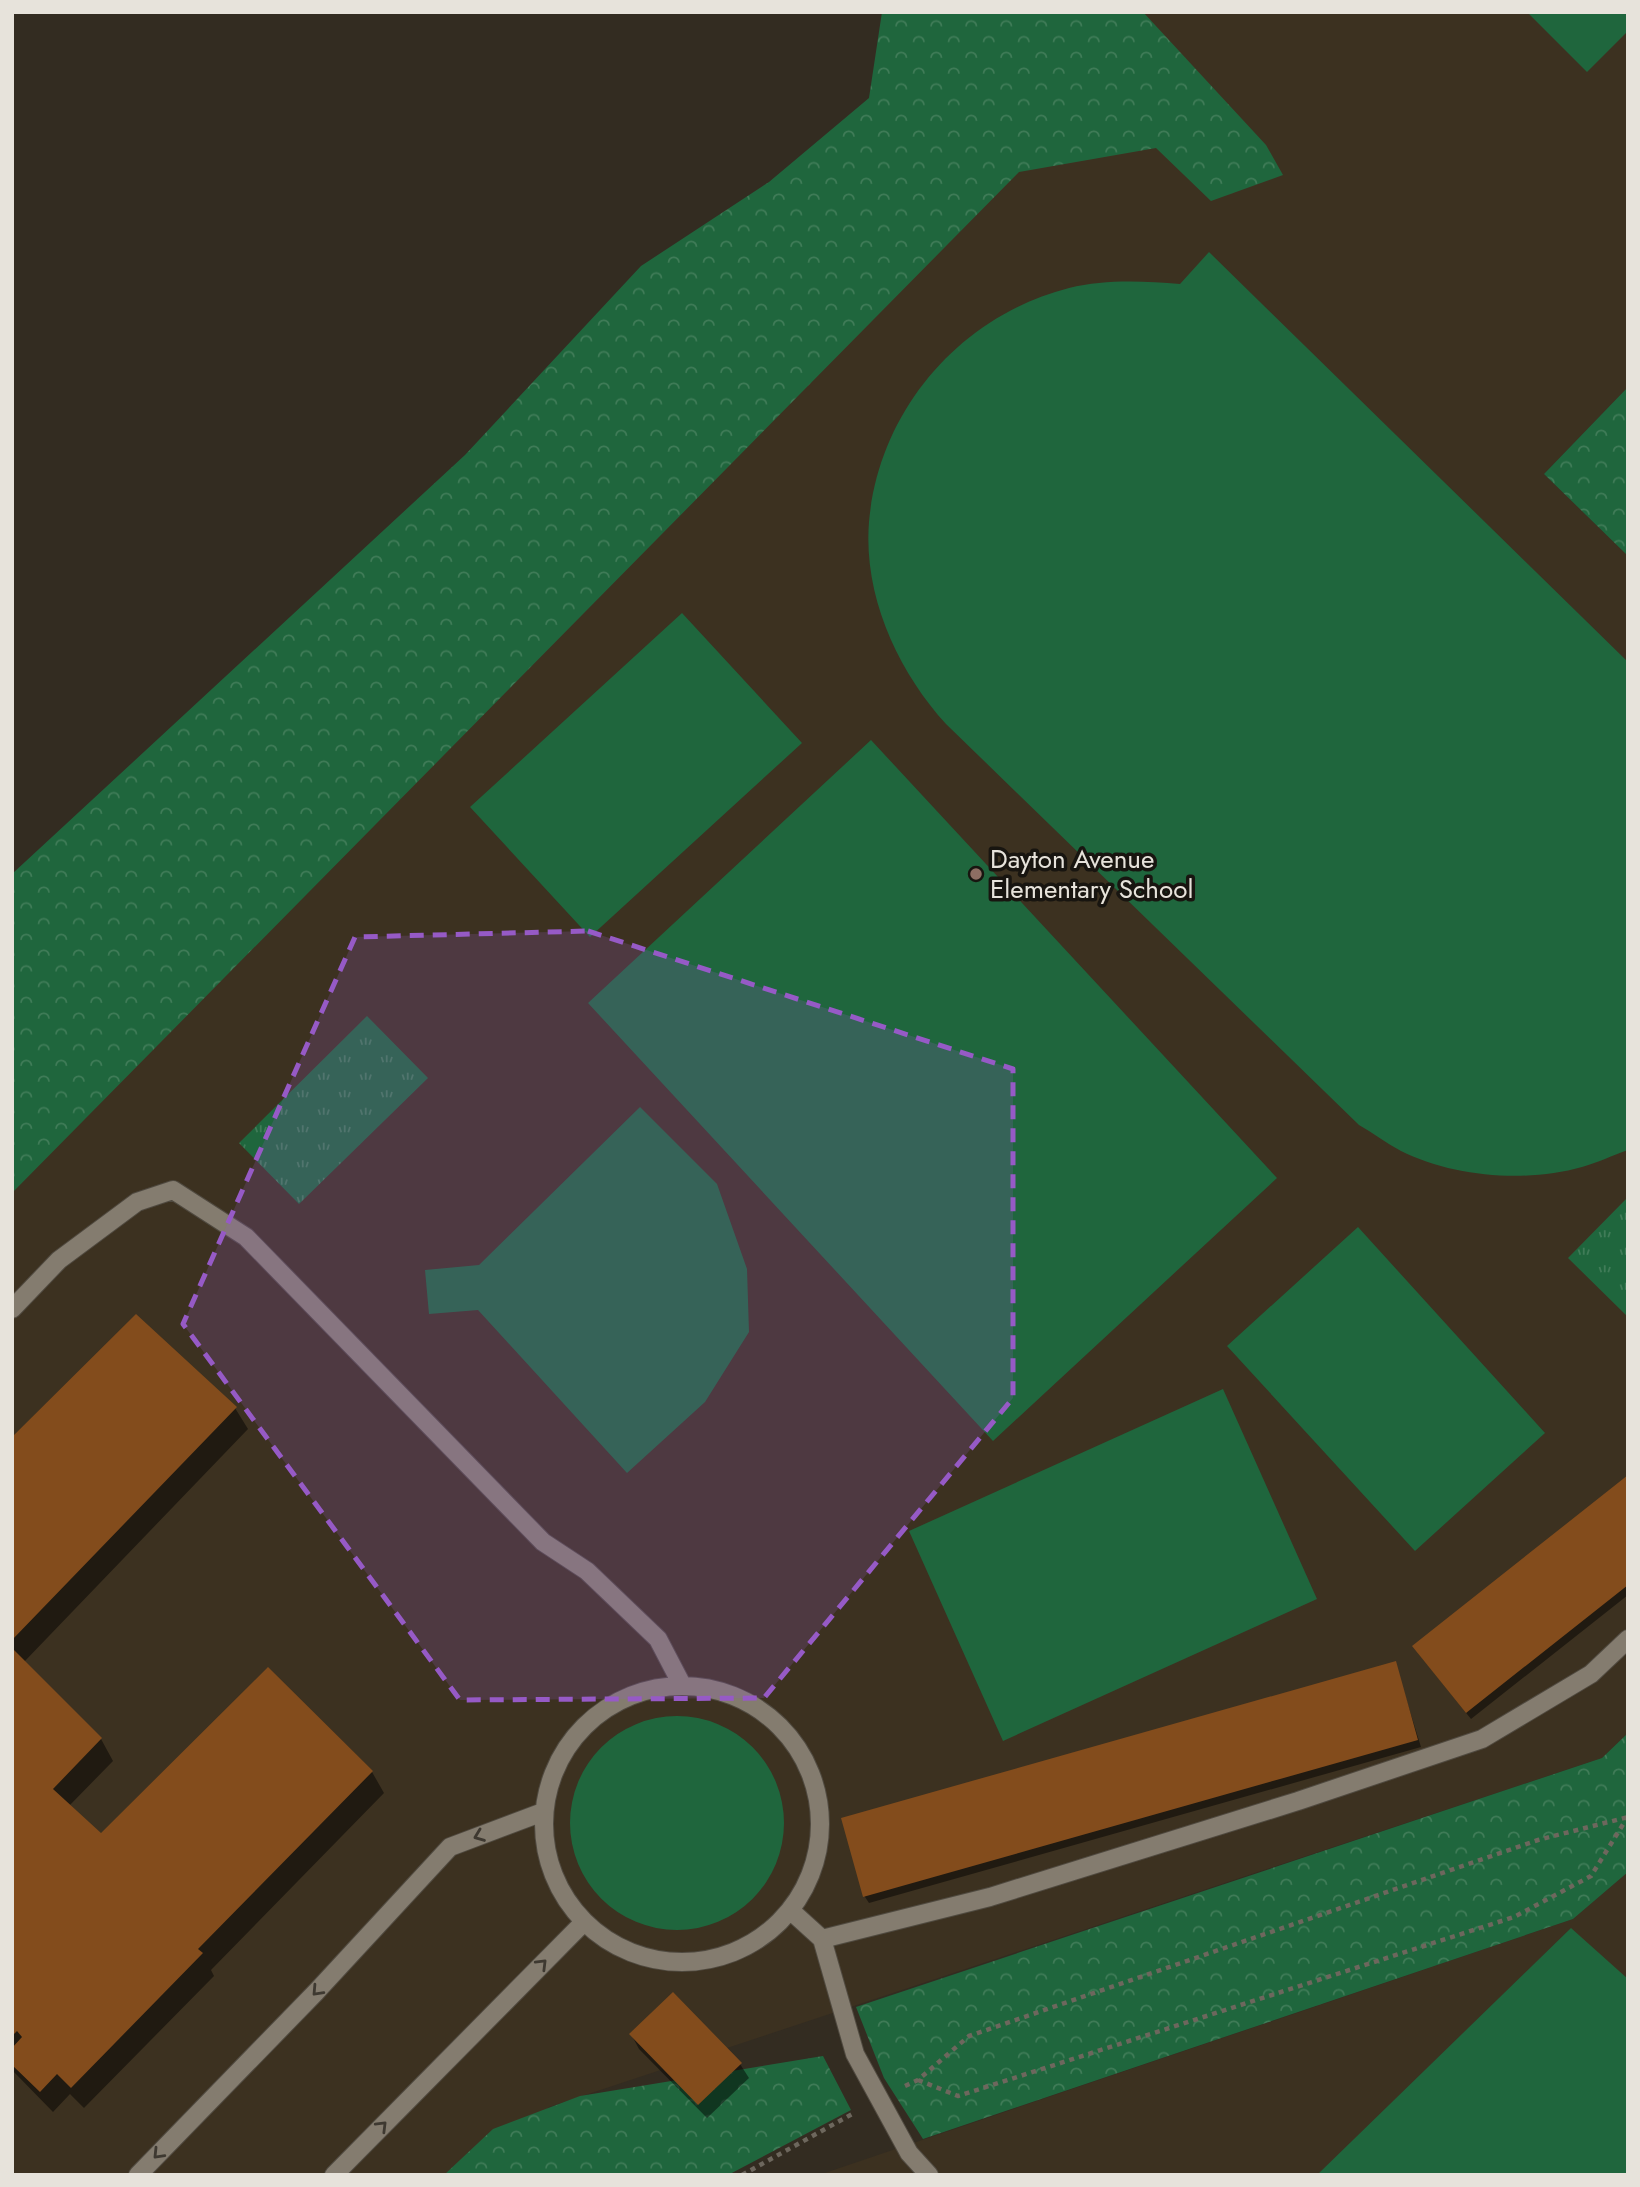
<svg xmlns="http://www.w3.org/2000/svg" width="1640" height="2187" font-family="Jost,sans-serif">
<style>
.built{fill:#3c3120}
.green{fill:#1f663d}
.forest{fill:url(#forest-crowns)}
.park{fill:url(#park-tufts)}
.shadow{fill:#0007}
.building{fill:#834c1c}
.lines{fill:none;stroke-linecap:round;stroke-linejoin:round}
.minor-casing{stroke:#504a40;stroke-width:20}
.path{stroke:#6d675d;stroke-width:4.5;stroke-dasharray:5 5;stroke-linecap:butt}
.minor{stroke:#847c6f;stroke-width:18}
.oneway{stroke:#3e3931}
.marked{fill:#965ac6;fill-opacity:0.2;stroke:#965ac6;stroke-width:5;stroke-dasharray:14 9;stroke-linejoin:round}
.education-dot{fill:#8d6e63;stroke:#181510;stroke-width:2.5}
.labels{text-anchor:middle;stroke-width:7;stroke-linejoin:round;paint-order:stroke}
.poi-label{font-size:26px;fill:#e7e3db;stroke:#181510;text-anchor:start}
</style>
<defs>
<pattern id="forest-crowns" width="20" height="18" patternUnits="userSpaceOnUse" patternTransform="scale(1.75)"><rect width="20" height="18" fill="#1f663d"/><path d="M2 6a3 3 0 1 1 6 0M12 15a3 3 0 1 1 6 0" fill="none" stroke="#407c58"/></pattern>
<pattern id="park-tufts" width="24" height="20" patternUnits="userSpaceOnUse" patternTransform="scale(1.75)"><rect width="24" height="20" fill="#1f663d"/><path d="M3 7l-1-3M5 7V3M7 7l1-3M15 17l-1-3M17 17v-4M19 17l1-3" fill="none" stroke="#407c58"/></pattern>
</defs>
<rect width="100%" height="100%" fill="#332c21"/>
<path class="built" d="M1084,12H1628V387L1544,474L1628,556V1733L1602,1758L549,2107L481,2175H12V1191Z
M1628,1872V2175H819L1573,1919Z"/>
<path class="green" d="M1527,12H1628V31L1587,72Z
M1209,252L1628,662V1150C1613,1155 1597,1163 1582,1167C1526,1183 1453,1177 1401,1151C1386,1143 1373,1133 1359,1125L946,724C898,671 863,596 869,522C879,410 960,316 1069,288C1105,279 1144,281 1180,284Z
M682,613L802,743L590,937L470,807Z
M871,740L1277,1178L993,1441L588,1003Z
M640,1107L717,1184L747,1269L749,1332L705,1402L627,1473L478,1310L429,1314L425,1270L479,1265Z
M1358,1227L1545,1433L1415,1551L1227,1346Z
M1223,1389L1317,1599L1003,1741L909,1531Z
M570 1823a107 107 0 1 1 214 0a107 107 0 1 1-214 0Z
M1571,1928L1628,1979V2175H1317Z"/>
<path class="forest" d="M882,12H1143L1266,145L1283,175L1211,201L1156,148L1019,172L12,1193V874L465,455L641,266L769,182L869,98Z
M1628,387V556L1544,474Z
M1628,1733V1872L1573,1919L923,2139L884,2078L856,2007L1602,1758Z
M823,2056L851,2110L728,2175H444L493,2129L580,2096Z"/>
<path class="park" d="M367,1016L428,1078L299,1204L239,1143Z
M1628,1197V1317L1568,1258Z"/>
<path class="shadow" d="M235,1408L248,1429L24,1662L101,1739L113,1761L69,1806L101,1836L372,1772L384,1793L211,1970L214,1976L84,2108L70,2094L53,2112L12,2070V1440Z
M1628,1477V1595L1471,1719L1418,1653Z
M1395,1663L1421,1747L869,1903L865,1897L843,1820Z
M631,2034L740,2064L749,2078L707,2118L639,2049Z"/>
<path class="building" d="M136,1314L237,1407L12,1640V1437Z
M1628,1475V1585L1466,1713L1412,1646Z
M12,1648L102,1738L53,1789L101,1833L268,1667L373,1771L198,1949L203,1953L71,2088L57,2074L40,2092L12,2065V2048L22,2037L17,2031L12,2036Z
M1396,1661L1418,1740L863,1897L841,1818Z
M673,1992L742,2063L698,2105L629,2034Z"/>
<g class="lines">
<g class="minor-casing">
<path id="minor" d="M12,1309L59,1260L137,1202L173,1190L246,1237L543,1542L587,1571L658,1639L682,1685
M544 1824a138 138 0 1 1 276 0a138 138 0 1 1-276 0Z
M790,1910L822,1939L855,2054L909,2153L929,2175
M822,1939L990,1897L1298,1801L1482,1739L1591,1674L1628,1639
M138,2175L316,1992L450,1847L543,1812
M334,2175L583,1923"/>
</g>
<path class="path" d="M918,2080L958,2096L1514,1917L1591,1876L1627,1818
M905,2086L918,2080L969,2036L1538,1840L1628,1817
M742,2175L854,2113"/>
<use href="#minor" class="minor"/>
</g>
<defs><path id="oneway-chevron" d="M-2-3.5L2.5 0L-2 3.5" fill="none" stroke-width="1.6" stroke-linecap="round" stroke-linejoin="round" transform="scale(1.75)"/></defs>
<g class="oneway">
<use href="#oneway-chevron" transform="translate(479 1836) rotate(159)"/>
<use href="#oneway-chevron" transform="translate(542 1964) rotate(-45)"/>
<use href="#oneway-chevron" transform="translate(317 1991) rotate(133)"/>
<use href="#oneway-chevron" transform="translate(382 2126) rotate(-45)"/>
<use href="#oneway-chevron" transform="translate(158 2154) rotate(134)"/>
</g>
<path class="marked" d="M588,931L1013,1069V1398L764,1698L460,1700L183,1324L355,937Z"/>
<circle class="education-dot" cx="976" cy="874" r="7"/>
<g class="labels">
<g class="poi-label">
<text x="990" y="868">Dayton Avenue<tspan x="990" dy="30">Elementary School</tspan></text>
</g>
</g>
<rect width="1640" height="2187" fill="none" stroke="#e7e3db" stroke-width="28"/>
</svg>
